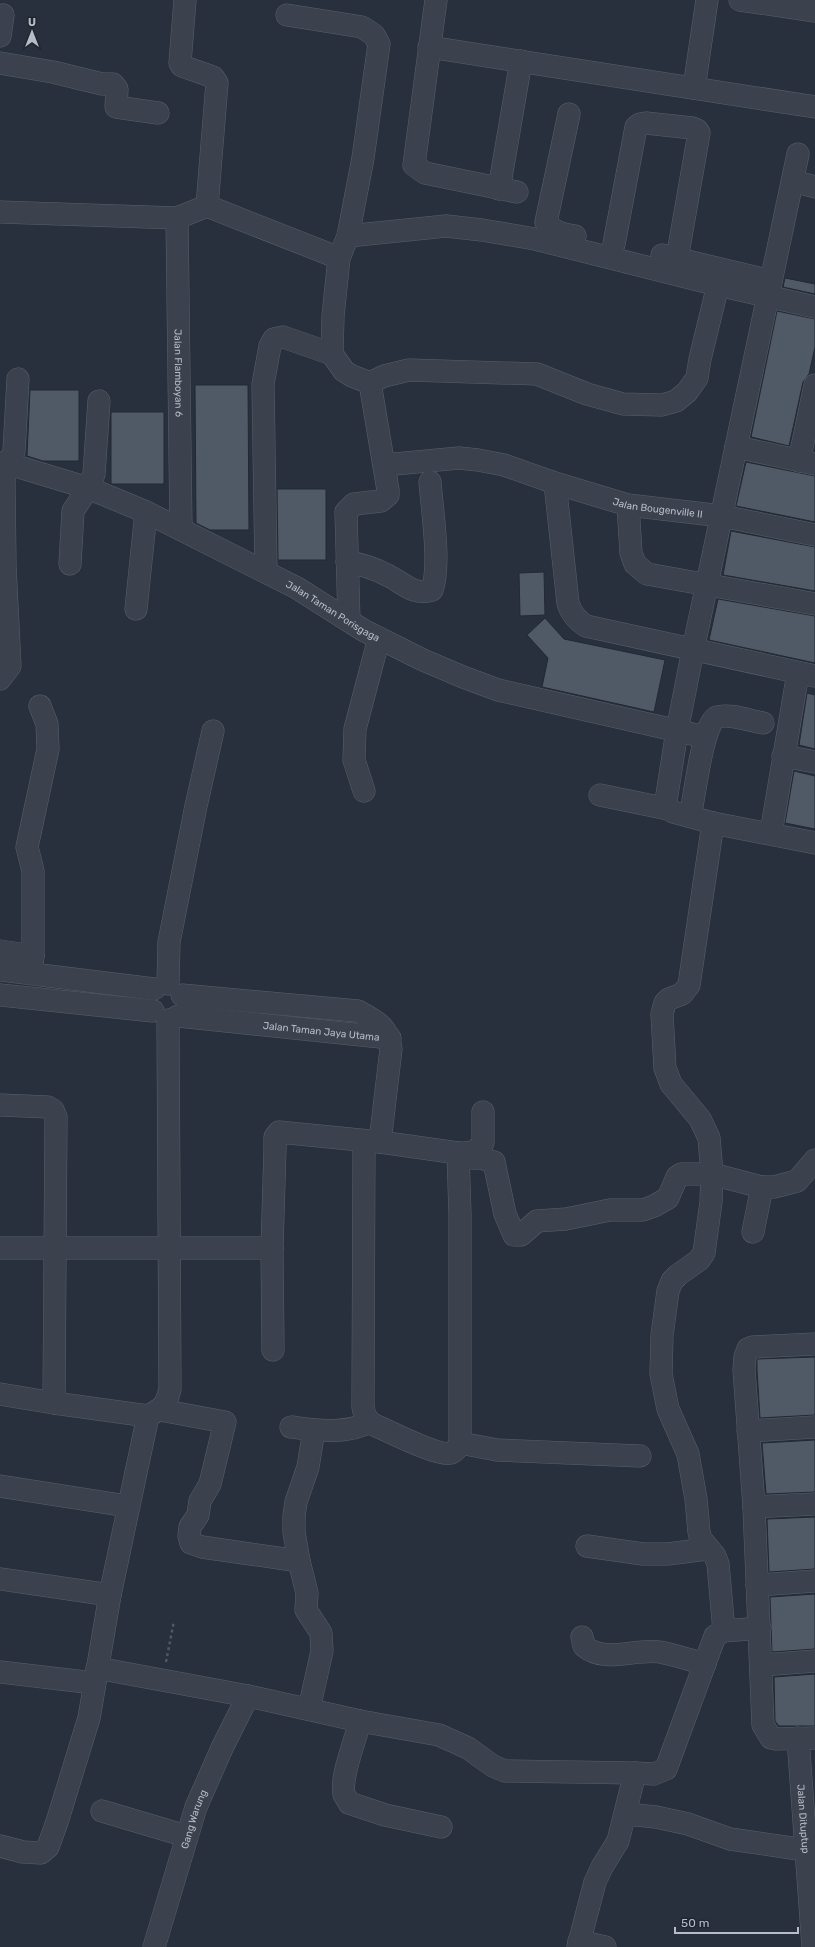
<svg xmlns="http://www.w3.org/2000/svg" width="815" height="1947" font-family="Rubik,sans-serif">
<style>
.building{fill:#505a67;stroke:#222934}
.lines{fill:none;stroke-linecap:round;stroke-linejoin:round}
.minor-casing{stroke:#59606a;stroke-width:23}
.path{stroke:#4b5b5e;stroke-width:2.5;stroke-dasharray:3 3;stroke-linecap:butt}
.minor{stroke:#3b424d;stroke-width:22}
.labels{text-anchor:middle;stroke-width:3;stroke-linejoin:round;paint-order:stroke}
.street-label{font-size:10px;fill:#b7bdc7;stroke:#202732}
</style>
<rect width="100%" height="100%" fill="#27303c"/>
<path class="building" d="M785,278L815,284V294L783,287Z
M777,311L815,319V347L809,374L803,382L789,446L751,437Z
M195,385H248L249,530H210L196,523Z
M30,390H79V461H43L27,456Z
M111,412H164V484H111Z
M746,462L815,476V522L736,506Z
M277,489H326V560H278Z
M731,531L815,547V591L723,575Z
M544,572L545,615L520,616L519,573Z
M718,599L815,616V663L709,640Z
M545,618L564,639L665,660L654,712L542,687L548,658L527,635Z
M807,693L815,695V749L799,745Z
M794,771L815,776V829L785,823Z
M815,1357V1415L760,1418L757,1370V1359Z
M815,1440V1492L766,1494L762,1443Z
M815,1517V1569L769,1572L767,1519Z
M815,1594V1649L772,1652L770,1597Z
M815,1674V1726H779L775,1721L774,1677Z"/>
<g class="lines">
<g class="minor-casing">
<g id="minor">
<path d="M436,0L414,165L425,173L517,192"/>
<path d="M740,0L815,11"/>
<path d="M287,15L362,27L374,35L379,44L363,158L348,236L339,258L333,316L332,354L344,371L352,376L370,383L388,490V495L381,501L354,504L346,512L349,621"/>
<path d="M0,36L3,15"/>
<path d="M429,47L815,107"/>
<path d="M0,63L53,72L102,84H113L117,89L116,107L158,113"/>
<path d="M694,88L707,0"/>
<path d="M569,114L546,222C553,233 564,234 575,236"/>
<path d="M793,181L815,187"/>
<path d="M499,189L521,61"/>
<path d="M207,206L339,258"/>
<path d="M0,212L177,218L207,206L217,83L213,77L182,66L180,63L185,0"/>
<path id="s1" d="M177,218L181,529"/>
<path d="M348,236L446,226L482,230L535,239L718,285L815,307"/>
<path d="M614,244L636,127L640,124L646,123L692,128L697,130L699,133L677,259"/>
<path d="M662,255L771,281"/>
<path d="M370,383L384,376L409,370L537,374L587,394L623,404L662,405L676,401L687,392L697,378L700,359L718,285"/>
<path d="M736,447L815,464"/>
<path d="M799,461L815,385"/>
<path id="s2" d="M0,463L9,464L88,488L146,512L297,588L363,630L423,660L463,677L498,690L705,737"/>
<path id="s3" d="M384,465L459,458L478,460L504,465L555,483L628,505L722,516L815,535"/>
<path d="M555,483L568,603C571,614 577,620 586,626L815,676"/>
<path d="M628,505L631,553L635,564L647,574L815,604"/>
<path d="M347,562C361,564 376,569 389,576C403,583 414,596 432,590C441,566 432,509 430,482"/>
<path d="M70,564L73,511L88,488L94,474L99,401"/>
<path d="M266,572L263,384L270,346L274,339L283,337L332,354"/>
<path d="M136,609L146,512"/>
<path d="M0,679L10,666L5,566L4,478L14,451L18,379"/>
<path d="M783,756L815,762"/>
<path d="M364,791L354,760L355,729L379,638"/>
<path d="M600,795L668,809L673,812L713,823L815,843"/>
<path d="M692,806C695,791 704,721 717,717C730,713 750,721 763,723"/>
<path d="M668,809L666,801L677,731L693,650L798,154"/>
<path d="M713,823L689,985L682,994L669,999L665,1003L662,1014L665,1068L671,1084L700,1119L709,1138L712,1174L711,1202L704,1253L699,1260L678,1275L672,1281L668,1291L662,1335L661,1374L668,1409L688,1454L696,1499L699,1532L701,1539L715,1556L718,1564L724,1631"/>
<path d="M771,833L798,673"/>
<path d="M0,951L33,956L31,970"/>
<path d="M33,956V871L27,847L48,749L47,724L40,706"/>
<path d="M0,970L154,989"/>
<path d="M168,984L169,942L196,806L213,731"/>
<path d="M0,995L153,1011"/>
<path d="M182,995L358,1011C376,1021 389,1027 391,1049L380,1142"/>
<path id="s4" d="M178,1016L390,1038"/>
<path d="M0,1105L48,1107L53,1110L56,1117L54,1403"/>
<path d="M364,1141L363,1407L365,1416L372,1424C387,1430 438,1457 451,1453C456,1451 458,1447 460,1443V1214L458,1153"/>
<path d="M460,1158H480L494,1162L505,1214L514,1235H521L537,1221L566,1219L610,1210H643L654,1206L668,1198L677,1177L681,1174H712L762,1187H774L797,1181L815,1160"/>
<path d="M753,1232L762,1187"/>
<path d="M0,1248H272"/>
<path d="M815,1344L753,1347L748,1349L745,1357L744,1370L754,1507L763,1725L771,1738L776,1739L815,1738"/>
<path d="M273,1350L272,1248L275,1149V1137L279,1132L380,1142L458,1153C469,1153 477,1153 483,1143V1112"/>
<path d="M0,1394L54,1403L148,1416C163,1408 166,1406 170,1389L168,1020"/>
<path d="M160,1410L225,1422L210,1484L200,1501L198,1515L190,1527L189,1536L191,1543L202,1547L299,1561L307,1593L306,1610L321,1633L322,1651L309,1709"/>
<path d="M291,1427C317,1430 346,1435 369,1422"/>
<path d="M748,1431L815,1427"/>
<path d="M460,1443L497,1450L640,1456"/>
<path d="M0,1486L127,1506"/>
<path d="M754,1507L815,1504"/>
<path d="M587,1546L643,1554H668L707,1549"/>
<path d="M299,1561L294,1532V1516L296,1502L308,1467L314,1430"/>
<path d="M0,1579L110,1595"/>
<path d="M757,1585L815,1581"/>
<path d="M582,1637L584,1646C605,1664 635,1648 660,1652C675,1655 690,1660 705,1664"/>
<path d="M762,1665L815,1661"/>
<path d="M97,1668L248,1696L360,1721L439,1735L468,1748L493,1766L505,1771L635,1773"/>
<path d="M0,1672L94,1683"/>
<path d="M360,1721C356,1739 340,1777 344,1794C345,1797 348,1800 349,1803L385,1815L441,1827"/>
<path id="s5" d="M798,1738L813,1947"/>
<path d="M102,1811L186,1836"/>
<path d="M626,1814L656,1817L688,1824L730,1839L805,1850"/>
<path d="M0,1846L23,1852L41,1853L48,1847L57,1822L89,1718L110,1595L148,1416"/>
<path d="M579,1941L605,1947"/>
<path id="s6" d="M154,1947L196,1807L222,1748L248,1696"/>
<path d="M578,1947L595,1882L602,1867L618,1841L635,1773L654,1774L666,1769L715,1636L724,1631L760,1628"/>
</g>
</g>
<path class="path" d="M166,1662L174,1621"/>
<use href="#minor" class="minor"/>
</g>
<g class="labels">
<g class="street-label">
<text dy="4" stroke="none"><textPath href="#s1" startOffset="155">Jalan Flamboyan 6</textPath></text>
<text dy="4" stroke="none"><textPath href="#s3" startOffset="281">Jalan Bougenville II</textPath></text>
<text dy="4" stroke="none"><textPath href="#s2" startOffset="366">Jalan Taman Porisgaga</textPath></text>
<text dy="4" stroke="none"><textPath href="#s4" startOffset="144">Jalan Taman Jaya Utama</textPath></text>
<text dy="4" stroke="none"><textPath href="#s6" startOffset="134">Gang Warung</textPath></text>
<text dy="4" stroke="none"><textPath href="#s5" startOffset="81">Jalan Dituptup</textPath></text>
</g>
</g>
<g transform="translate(32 32)" stroke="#202732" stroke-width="3" paint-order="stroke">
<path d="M0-3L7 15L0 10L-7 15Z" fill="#b7bdc7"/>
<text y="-6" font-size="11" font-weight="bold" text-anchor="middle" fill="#b7bdc7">U</text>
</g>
<path d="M675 1927v6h123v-6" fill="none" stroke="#b7bdc7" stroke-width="2"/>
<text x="681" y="1927" font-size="12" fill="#b7bdc7" stroke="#202732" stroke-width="3" paint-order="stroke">50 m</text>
</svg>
